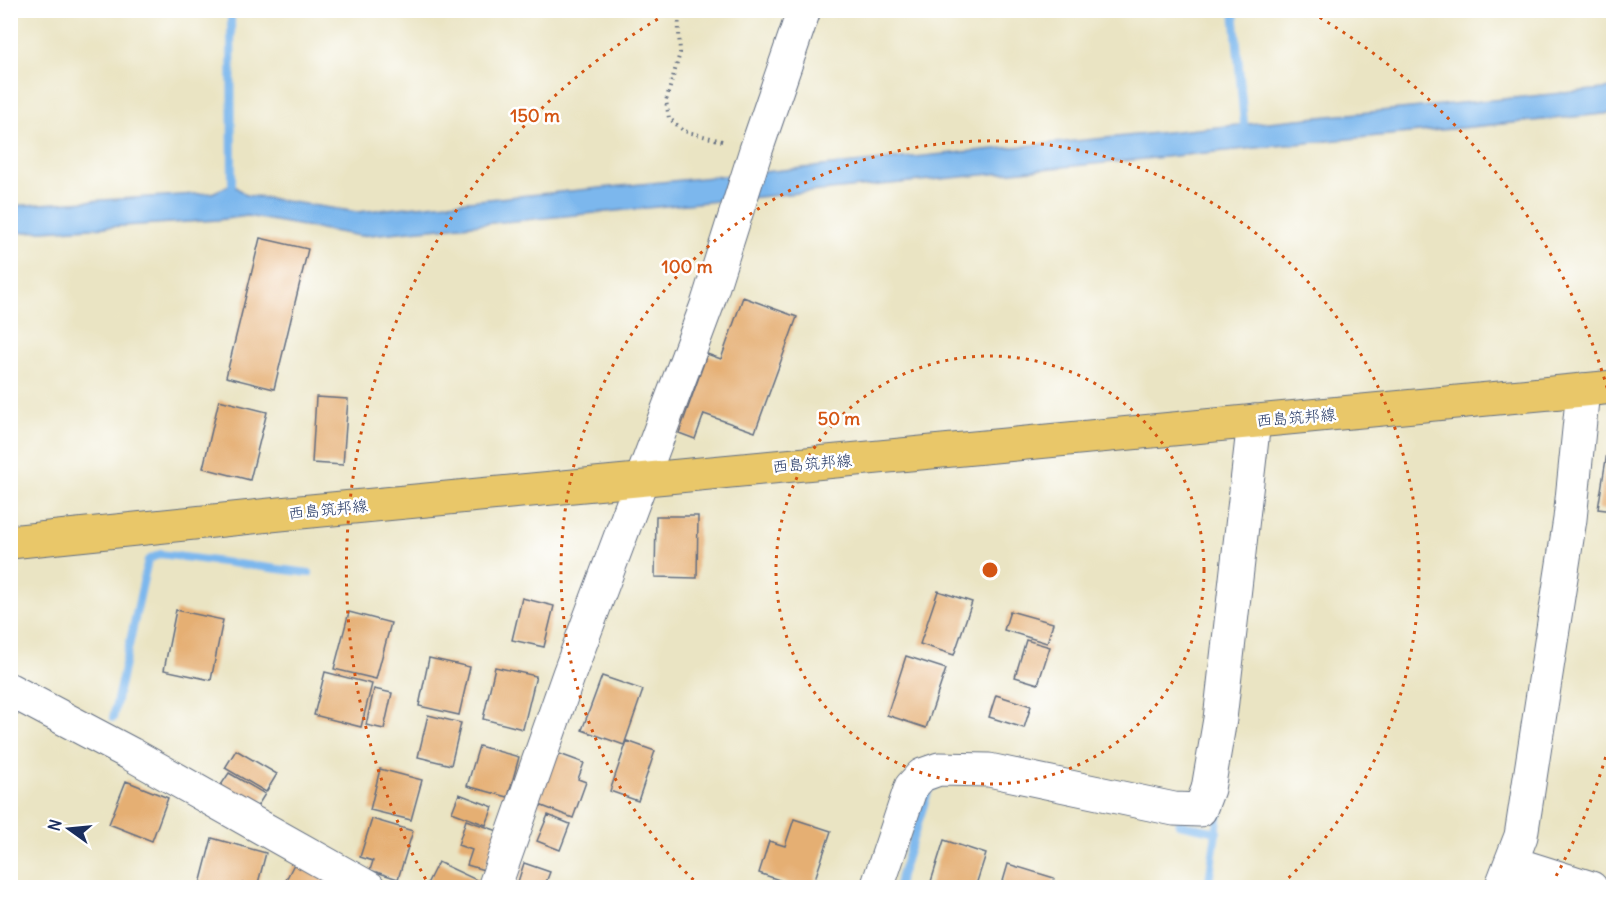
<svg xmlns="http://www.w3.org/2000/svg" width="1624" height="898" font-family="Delius,'Klee One',sans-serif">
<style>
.water{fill:#7bb7ed;stroke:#4b73a6;stroke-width:1.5}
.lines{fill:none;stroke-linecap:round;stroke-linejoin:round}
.stream{stroke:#7bb7ed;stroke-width:8}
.building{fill:#e5af73}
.minor-casing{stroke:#636e81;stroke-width:35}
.major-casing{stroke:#636e81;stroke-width:35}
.path{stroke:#636e81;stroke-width:4;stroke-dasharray:1.5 4.5;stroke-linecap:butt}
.minor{stroke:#fff;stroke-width:33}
.major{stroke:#e9c769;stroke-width:33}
.ring{fill:none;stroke:#d45514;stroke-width:3;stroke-dasharray:3 6}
.labels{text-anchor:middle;stroke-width:5;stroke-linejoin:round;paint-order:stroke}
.street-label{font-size:16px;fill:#1b2f5e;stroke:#fff}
.centre{fill:#d45514;stroke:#fff;stroke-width:3}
.ring-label{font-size:18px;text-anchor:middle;font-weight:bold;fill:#d45514;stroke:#fff;stroke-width:5;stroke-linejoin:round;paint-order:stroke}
</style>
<rect width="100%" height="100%" fill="#fff"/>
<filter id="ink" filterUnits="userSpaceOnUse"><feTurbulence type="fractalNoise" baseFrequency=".0167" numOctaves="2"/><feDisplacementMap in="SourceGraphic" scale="12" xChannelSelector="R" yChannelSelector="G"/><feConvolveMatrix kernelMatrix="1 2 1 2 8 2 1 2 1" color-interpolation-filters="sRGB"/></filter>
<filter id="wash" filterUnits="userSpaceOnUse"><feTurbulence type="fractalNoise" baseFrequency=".008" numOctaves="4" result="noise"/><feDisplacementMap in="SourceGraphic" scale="24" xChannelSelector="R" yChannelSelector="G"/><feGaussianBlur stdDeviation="1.35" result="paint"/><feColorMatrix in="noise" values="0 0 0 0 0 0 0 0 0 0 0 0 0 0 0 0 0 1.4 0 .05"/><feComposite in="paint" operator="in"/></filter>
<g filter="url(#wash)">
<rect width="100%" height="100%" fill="#eae4c3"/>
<path class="water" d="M1613,88V113L360,236L247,216L218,220L11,233V206L212,193L232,184L246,195L357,212Z"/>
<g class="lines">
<path class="stream" d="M231,10L232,184
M1234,10L1244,124
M113,718L148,560L160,554L309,573
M1179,824L1217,832
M897,888L930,786H934
M1208,888L1222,792
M1524,888L1525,885"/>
</g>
<g id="blocks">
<path class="building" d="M260,238L308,249L274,389L226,377Z
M743,297L797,317L755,432L704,414L695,439L679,433L707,354L721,359Z
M316,397L348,399L343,465L312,463Z
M219,400L267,412L250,480L203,468Z
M1607,453L1614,454V511L1598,509Z
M656,516H698L697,578L655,577Z
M938,591L972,602L954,655L920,644Z
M522,598L554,606L544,647L512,640Z
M176,610L223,620L211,680L164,670Z
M1010,611L1053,623L1047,643L1004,630Z
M349,612L391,623L376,679L334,669Z
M1026,640L1050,647L1038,684L1015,677Z
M906,656L946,669L926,728L887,715Z
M429,658L470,667L459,715L419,706Z
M495,667L536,676L523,729L483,719Z
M325,672L372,684L361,727L314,715Z
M602,676L643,690L624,745L582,730Z
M374,689L392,693L384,729L366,725Z
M996,695L1031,706L1024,728L989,717Z
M428,715L461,723L451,765L418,757Z
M627,741L655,751L638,801L610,791Z
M479,746L519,757L508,797L467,786Z
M236,750L277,774L266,792L225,768Z
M557,753L584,763L578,779L586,782L573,818L537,804Z
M380,769L422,780L411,820L370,810Z
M229,773L265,794L255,810L219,788Z
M126,781L168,798L152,841L109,824Z
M459,794L493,807L486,825L452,812Z
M548,815L570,824L560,850L537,841Z
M372,819L413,831L398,879L370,870L373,861L360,857Z
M794,819L831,831L812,888H802L759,873L769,841L785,846Z
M466,820L498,831L484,870L467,865L472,850L458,845Z
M212,838L266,853L257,887L243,883L241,888H199Z
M944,840L986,854L975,888H929Z
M438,862L481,882L478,888H425Z
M524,863L550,872L545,885L551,888H516Z
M294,864L333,884L331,888H282Z
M1008,864L1054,878L1051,888H1001Z"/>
</g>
</g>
<g filter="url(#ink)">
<use href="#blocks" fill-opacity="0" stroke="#636e81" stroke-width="1.5"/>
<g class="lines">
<g class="minor-casing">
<path id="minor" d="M10,690L131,754L369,888
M1512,863L1591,888
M494,888L569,674L707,305L756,150L804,10
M877,888L911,787L922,775L939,769L989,770L1174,809L1200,810L1208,789L1220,719L1254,421
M1501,888L1521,836L1570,519L1583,390"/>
</g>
<g class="major-casing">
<path id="major" d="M10,542L290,513L1614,387"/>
</g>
<path class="path" d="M678,10L680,53L666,101L669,118L684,131L726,142"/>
<use href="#minor" class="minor"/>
<use href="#major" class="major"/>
</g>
</g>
<g class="ring">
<circle cx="990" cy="570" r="214"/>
<path d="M700 886A429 429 0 1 1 1280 886"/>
<path d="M1613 731A643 643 0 0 1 1550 887M430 887A643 643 0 0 1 668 13M1312 13A643 643 0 0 1 1613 409"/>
</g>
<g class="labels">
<g class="street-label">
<text transform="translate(1296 417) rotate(-5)" y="6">西島筑邦線</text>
<text transform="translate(812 463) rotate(-5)" y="6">西島筑邦線</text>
<text transform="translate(328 509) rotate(-6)" y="6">西島筑邦線</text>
</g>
</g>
<circle cx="990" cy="570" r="9" class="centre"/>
<g class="ring-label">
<text x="535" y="122">150 m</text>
<text x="687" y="273">100 m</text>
<text x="839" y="425">50 m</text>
</g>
<rect width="1624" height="898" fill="none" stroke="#fff" stroke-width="36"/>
<g transform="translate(69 829) rotate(285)" stroke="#ffffff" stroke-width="4.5" paint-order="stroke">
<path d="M0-4.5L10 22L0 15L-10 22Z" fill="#1b2f5e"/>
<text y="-9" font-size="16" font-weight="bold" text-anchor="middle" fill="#1b2f5e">N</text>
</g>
</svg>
